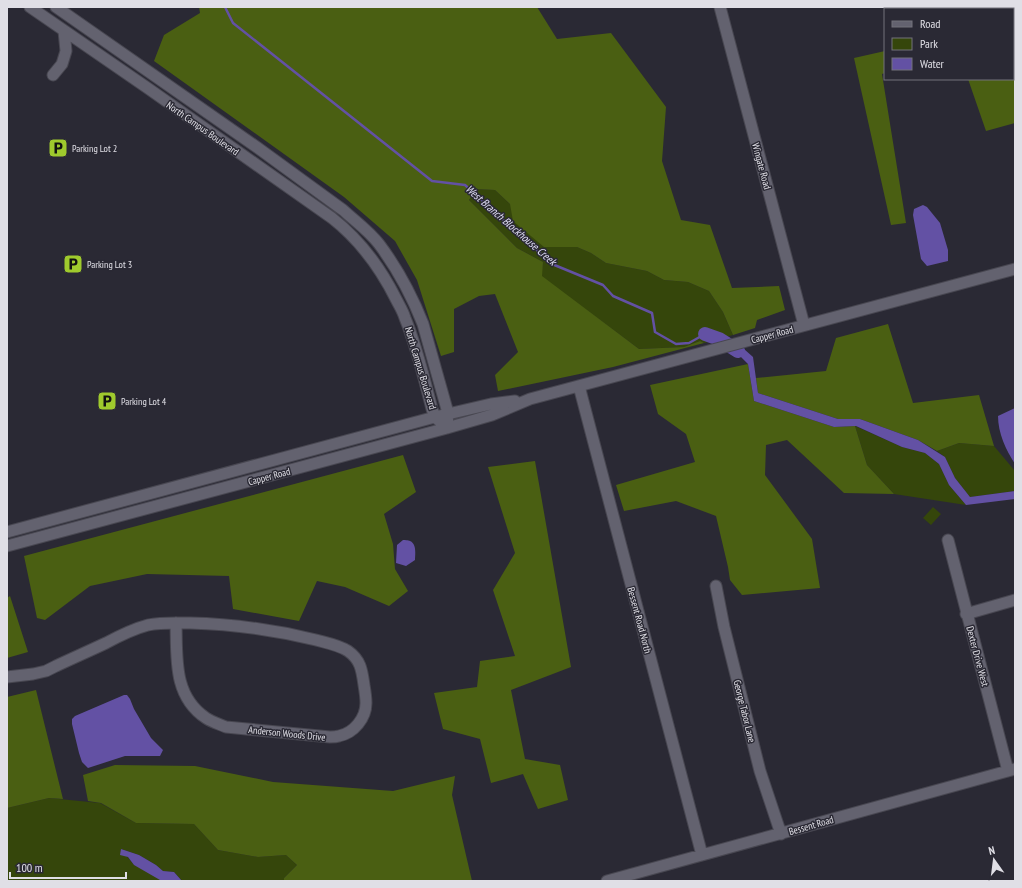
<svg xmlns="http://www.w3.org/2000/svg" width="1022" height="888" font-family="'PT Sans Narrow',sans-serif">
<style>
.green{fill:#35460b}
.forest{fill:#4a5f12}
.water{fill:#6351a4}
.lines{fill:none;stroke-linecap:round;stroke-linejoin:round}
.stream{stroke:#6351a4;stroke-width:2.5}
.river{stroke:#6351a4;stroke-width:14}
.minor-casing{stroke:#484751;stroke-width:13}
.minor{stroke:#63626f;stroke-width:11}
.labels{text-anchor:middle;stroke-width:3;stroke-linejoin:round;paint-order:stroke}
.street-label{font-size:10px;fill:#e0dfe6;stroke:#2a2934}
.poi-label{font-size:10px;fill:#e0dfe6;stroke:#2a2934;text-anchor:start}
.water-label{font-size:11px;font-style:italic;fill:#e2dff7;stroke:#2a2934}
</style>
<rect width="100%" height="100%" fill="#2a2934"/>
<path class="green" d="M476,189L495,190L510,204L544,247H577L591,253L606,263L647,271L664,280L688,282L709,291L723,312L733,335L704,343L700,341L684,347L639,349L541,276L543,262L517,248L469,200Z
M855,426L902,447L925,453L939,464L949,485L966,505L894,494L867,465Z
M959,443L994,446L1015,471V491L970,497L955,478L945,457L937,451Z
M933,507L941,514L931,525L923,518Z
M49,798L100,803L136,823L194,824L218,850L258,857L286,855L297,865L284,878V881H182L174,872L163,871L156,865L139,855L121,849L134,865L170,881H7V808Z"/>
<path class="forest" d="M199,7H537L557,39L611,33L666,107L662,161L681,220L710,225L732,288L779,286L785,310L757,320L755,328L733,335L723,312L709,291L688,282L664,280L647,271L606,263L591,253L577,247H544L513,221L510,204L495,190L476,189L469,200L517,248L543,262L542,276L639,349L684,347L700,341L704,343L613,367L498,391L495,375L518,352L495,294L479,296L454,309V352L441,356L417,280L395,241L344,197L154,61L164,35L200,13Z
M1013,9H1015V123L986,131L968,79H1013Z
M885,51V73L882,74L906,223L891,225L854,58Z
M888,324L913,403L979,395L994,446L959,443L937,451L918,440L860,419H838L758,393L756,378L826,371L836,338Z
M748,364L754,401L834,427L855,426L867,465L894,494L844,493L787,440L766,445L765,475L812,539L820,588L742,595L730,580L728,567L716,516L676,501L624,511L616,485L695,462L686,434L658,414L650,385Z
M403,455L416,492L384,514L393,544L395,569L408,591L389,606L345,587L317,581L299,621L233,609L229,576L147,574L90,586L45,620L37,618L24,556Z
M535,461L571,667L511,690L525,759L560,765L568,800L538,809L523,774L491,783L480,739L443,729L434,693L477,687L480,661L515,656L493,590L515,553L488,467Z
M10,596L28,652L7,658V598Z
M36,690L63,799L49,798L7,808V697Z
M115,765L195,766L273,782L393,791L455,776L452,795L472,881H284V878L297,865L286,855L258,857L218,850L194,824L136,823L101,803L88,801L83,775Z"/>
<path class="water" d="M923,205L927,207L940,223L948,250V261L927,266L921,259L913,215L914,209Z
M744,349L753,357L758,393L838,419H860L918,440L945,457L955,478L970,497L1015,491V499L966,505L949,485L939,464L925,453L902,447L856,426L834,427L754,401L748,364L735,351Z
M1015,408V464C1006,450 998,433 998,416Z
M403,540C403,540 409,540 410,541C417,544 415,554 415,560L406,566L396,563L397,545Z
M124,695H127L130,699L134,709L151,738L163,750L160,756H125L88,768L82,762L79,753L72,724V719L75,716Z
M121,849L139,855L156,865L163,871L174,872L182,881L160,880L134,865L128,857L120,855Z"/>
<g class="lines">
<path class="stream" d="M225,7L233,23L432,181L465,185L552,264L603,285L613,296L652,313L655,332L676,344L689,343L705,334"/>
<path class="river" d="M705,334L719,339L738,351"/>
<g class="minor-casing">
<path id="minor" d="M30,7L149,89L332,218C360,240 380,267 396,299C399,305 403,311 405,318C417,347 424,378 432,409L435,417L447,428
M56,7L258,148L343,210C355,221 369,231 379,244C397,268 412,296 423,324L448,413L447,428
M720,7L804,325
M53,75L62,64L66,51L64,31
M579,386L702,855
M7,532L435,417L491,404L515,401
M948,540L1008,771
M7,546L447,428L492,415L530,399L1015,269
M716,586L724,627L760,771L781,834
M966,614L1015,600
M7,677L33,674L46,671L56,666C73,658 89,651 106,643C119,636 133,629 148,625C162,622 176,623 190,623C233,624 275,630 316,640C327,643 339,645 348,651C361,660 362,671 364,685C365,691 366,697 366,703C366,718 354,733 339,736C336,737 333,737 330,737L226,727C219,724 212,722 206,718C173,696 177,658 176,623
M607,881L1015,769"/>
</g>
<use href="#minor" class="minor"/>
</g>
<defs>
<g id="parking-square" transform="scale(1)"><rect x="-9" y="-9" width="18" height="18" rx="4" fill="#9fca2d" stroke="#2a2934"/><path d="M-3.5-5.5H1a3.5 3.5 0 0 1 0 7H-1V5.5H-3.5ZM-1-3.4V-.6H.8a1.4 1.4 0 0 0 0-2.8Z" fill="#111"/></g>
</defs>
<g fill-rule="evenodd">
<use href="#parking-square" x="58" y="148"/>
<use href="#parking-square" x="73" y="264"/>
<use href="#parking-square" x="107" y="401"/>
</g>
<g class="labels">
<g class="street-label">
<text transform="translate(203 128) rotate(35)" y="4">North Campus Boulevard</text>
<text transform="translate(762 166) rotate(75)" y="4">Wingate Road</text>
<text transform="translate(772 334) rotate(-15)" y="4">Capper Road</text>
<text transform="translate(421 368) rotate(73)" y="4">North Campus Boulevard</text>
<text transform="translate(269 476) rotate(-15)" y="4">Capper Road</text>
<text transform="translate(640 620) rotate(75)" y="4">Bessent Road North</text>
<text transform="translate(978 656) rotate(75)" y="4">Dexter Drive West</text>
<text transform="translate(745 711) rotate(76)" y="4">George Tabor Lane</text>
<text transform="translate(287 733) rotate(6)" y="4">Anderson Woods Drive</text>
<text transform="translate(811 825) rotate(-16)" y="4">Bessent Road</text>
</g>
<g class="poi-label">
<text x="72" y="152">Parking Lot 2</text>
<text x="87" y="268">Parking Lot 3</text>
<text x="121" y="405">Parking Lot 4</text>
</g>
<g class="water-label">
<text transform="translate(511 225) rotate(41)" y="4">West Branch Blockhouse Creek</text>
</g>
</g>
<rect width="1022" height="888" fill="none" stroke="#e0dfe6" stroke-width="16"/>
<rect x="884" y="8" width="130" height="72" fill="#2a2934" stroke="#73727b"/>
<rect x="892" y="21" width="20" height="6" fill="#63626f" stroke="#73727b"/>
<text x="920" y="28" font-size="12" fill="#e0dfe6">Road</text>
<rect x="892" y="38" width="20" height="12" fill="#35460b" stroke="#73727b"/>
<text x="920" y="48" font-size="12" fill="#e0dfe6">Park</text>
<rect x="892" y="58" width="20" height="12" fill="#6351a4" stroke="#73727b"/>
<text x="920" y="68" font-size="12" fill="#e0dfe6">Water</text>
<g transform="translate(994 860) rotate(346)" stroke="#2a2934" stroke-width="3" paint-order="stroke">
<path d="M0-3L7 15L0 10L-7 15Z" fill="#e0dfe6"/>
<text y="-6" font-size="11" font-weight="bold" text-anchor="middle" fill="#e0dfe6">N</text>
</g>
<path d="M10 872v6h116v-6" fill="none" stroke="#e0dfe6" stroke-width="2"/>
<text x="16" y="872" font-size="12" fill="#e0dfe6" stroke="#2a2934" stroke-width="3" paint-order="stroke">100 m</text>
</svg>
